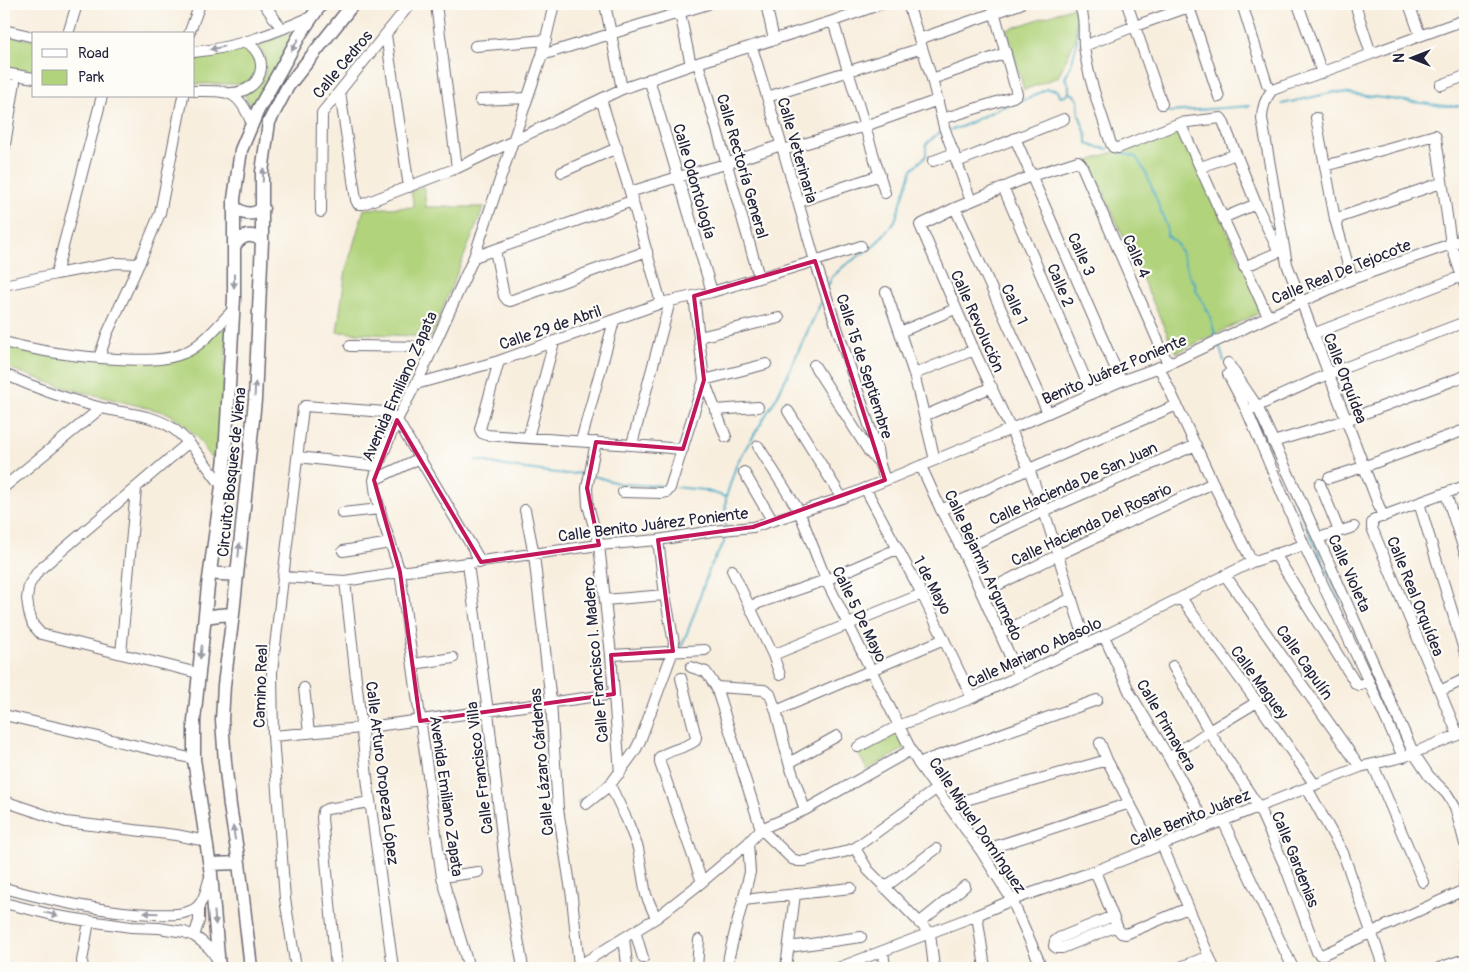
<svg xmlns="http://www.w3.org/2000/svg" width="1469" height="972" font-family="Pangolin,sans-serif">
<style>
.green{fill:#b1d37b;stroke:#6a7a5b}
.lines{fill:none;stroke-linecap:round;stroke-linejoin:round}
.stream{stroke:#43a9c3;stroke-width:2}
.minor-casing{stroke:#6d6974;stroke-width:12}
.major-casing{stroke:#6d6974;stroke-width:15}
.minor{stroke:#fff;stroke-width:10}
.major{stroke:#fff;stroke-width:12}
.oneway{fill:#9c9ca7}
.marked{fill:none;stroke:#c2185b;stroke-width:4;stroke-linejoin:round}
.labels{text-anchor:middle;stroke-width:4.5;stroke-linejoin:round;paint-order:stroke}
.street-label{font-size:16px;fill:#22223b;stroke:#fdfcf7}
</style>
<rect width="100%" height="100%" fill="#fdfcf7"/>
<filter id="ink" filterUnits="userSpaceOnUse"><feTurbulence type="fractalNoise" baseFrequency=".02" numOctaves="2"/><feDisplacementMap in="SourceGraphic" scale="10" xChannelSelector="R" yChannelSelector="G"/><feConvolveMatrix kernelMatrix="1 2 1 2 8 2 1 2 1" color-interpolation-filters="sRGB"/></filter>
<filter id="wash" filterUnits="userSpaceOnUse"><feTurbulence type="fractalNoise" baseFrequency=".0096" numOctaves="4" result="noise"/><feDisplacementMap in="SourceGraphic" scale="20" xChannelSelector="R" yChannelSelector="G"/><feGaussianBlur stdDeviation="1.12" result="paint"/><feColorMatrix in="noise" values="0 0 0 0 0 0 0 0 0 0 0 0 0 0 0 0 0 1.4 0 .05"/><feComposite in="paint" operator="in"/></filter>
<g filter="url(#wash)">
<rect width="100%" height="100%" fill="#f8eede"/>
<path class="green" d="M1076,6V38L1058,77L1024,90L1007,30Z
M292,31L294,36L252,109L244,93L260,84L266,70L265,56L257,46Z
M4,34L34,41V73L4,69Z
M234,48C251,51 252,53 257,69L251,80L242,84H194V55Z
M1181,127L1263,311L1176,353L1089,161Z
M424,186L426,207H484L431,337L337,332L346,270L364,209L414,207L411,191Z
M222,329H225L227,334L220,449L218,454L214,457L210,456L198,438L183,423L168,413L62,387L14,370L4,364V340L27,347L163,361Z
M897,731L907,747L867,770L856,749Z"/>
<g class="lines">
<path class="stream" d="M1069,93L1073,94L1078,100L1079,114L1087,137V143L1095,147L1109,149
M1282,104L1335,92L1445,106H1465
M1169,112L1249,106
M950,130L961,127L1002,107L1030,98L1046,89L1057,90L1061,97L1065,96L1069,93V86L1065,78L1072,62L1077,42V11
M1120,152L1136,157L1147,175L1167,227V235L1176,243L1181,252L1190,277L1195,283L1196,290L1209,313L1216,338
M828,286L832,277L844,266L874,246L895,221L912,169L926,156V144L939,133L943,132
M1219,345L1224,361
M476,460L511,467L564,474L587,473
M594,476L621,484L668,486
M1287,483L1341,602
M675,487L704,490L726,497
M725,527L726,497L737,463L778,395L823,298
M681,648L692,620L710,567L724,543V534
M578,802L589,796"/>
</g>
</g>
<g filter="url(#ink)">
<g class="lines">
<g class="minor-casing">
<path id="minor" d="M264,4L282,29
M436,4L457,168
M605,4L622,89
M678,4L691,65
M766,4L774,40
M908,4L932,79L944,127L971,201
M1078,4C1086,15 1083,32 1084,46C1088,79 1101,112 1111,144L1113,147L1118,148L1180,123L1221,118L1223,121L1256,204L1279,252
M1127,4L1162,104
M1188,4L1219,97
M1242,4L1267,84
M1298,4L1322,73
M1355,4L1371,54
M1409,4L1420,35
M833,21L885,193
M4,30L34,37
M68,34L77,4
M189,34L200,4
M386,35L409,187
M919,39L1020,4
M475,46L546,40
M1084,46L1135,26L1197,4
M752,47L783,150L815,261L877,449L879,462L885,480
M194,52C236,48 274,33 313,16
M542,55L708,4
M698,63L759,277
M4,73L34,78
M649,79L712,292
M932,79L1006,53
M1441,85L1465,76
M194,91C229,91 238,89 252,124
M340,92L356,200L358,204H363L457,168L622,89L691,65L833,21L881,4
M231,93C261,92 273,59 246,42
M767,97L922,48
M601,99L630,192L661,303
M480,100L527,98
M1316,118L1335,219L1352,279
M942,119L1013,97L1017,94L992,4
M1180,123L1268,317
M1015,138L1121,381
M783,150L865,126L938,100
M4,151L16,75
M933,161L954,153
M957,162L1064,119
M1325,166L1435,135L1436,138L1451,244L1465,286
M1201,167L1236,154
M562,172L617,148
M1003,187L1092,394
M630,192L678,177L726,164L781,145
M798,202L880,175
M955,208L1048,413
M321,212L322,113L410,4
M1223,218L1256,204
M1335,219L1441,183
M495,250L504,296L507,300L510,301L647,251
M474,257L632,201
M1244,267L1283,250
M56,274L102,96
M4,285L56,274L115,263L139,264
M886,292L914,374L935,460
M694,296L704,380L726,437
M900,332L955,309
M1313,334L1462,276
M699,337L779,318
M4,342C41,352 78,357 117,359C139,360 163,362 184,353C202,346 219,324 233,310
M350,346L433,347
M99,358L107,334L139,264L160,213L183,96
M499,361L480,429L482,433L487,435C552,440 618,443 683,449
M1228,363L1257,406L1318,538L1413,752L1429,776L1447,794L1455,807L1465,844
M814,365L870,453L879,462
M1159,367L1213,483L1252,562
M4,374C35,388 69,400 102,408C126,414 154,414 175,430C194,445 207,467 222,486
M914,374L974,350
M1228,374L1247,411L1304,545L1369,682L1403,757
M416,384L499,361L661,303L712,292L815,261L861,246
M1251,409L1328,374L1465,322
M715,410L758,407
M788,411L842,498
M924,416L992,387
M528,438L554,342
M581,441L614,321
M189,442L38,571L29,585L27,599L29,613L33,625L41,634L198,673
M596,442L587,488L588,505L599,545L611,655L620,773
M1273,442L1346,420L1465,376
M632,444L670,301
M758,446L799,511L826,580L911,750L918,763L981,851L1012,900L1042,968
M298,457L378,466
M921,466L941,510L962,550L1019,676
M744,472L772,520
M1329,478L1363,467L1465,430
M374,480L420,458
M1320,484L1339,531
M4,487L101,408
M865,488L922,594L972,698
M623,492L663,493L667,492L670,488L704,380L766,364
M1446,494L1465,553
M1419,503L1465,653
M525,510L534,555L551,702L558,809L572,897L579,966
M941,510L1029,469L1177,405
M342,513L380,509
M1383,517L1287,264L1262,119C1262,107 1265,99 1272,90C1337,68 1400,42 1465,20
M1318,538L1354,527
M962,550L1044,511L1196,445
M343,551L390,543
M1275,554L1356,684L1358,685L1369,682
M468,564L488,712L504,855L523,968
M732,570L773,655L780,675
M1225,575L1360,767
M284,577L345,581L400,572L599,545L658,540L712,531L753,527L842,498L1011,429L1121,381L1168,364L1268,317L1352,279L1465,239
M345,581L368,786L393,968
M982,593L1058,555L1213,483
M1181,598L1257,702L1315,785
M605,600L665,595
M750,606L826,580L897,549
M1000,633L1072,598
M1104,636L1130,693L1169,758L1207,827
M1086,644L1044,511L1029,469L974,350L920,225L955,208L1031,176L1078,161L1081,164L1168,364
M121,654L136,489
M611,655L705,650
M773,655L922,594
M413,664L453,658
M1173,666L1209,731L1258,806L1287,871L1317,952L1320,955L1324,954L1464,890
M691,667L706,672L716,687L761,829L792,859L798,861H805L844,852L855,848L936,789
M681,678L696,737L695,741C684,749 670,749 660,757V763L702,882
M716,687L764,690L770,694L776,711L789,763L805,810
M304,688L309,733
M1440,691L1465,679
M776,711L944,639
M4,715L194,759
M1458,735L1372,528V523L1375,519L1465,486
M273,736L361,728L614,694
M1100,743L1107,760L1153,848
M858,747L898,726L972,698L1104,636L1252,562L1304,545
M1169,758L1209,731L1257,702
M789,763L837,736
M918,763L1097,700
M1373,765L1423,882
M610,785L627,820L638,848L646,895L656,918
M1307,788L1343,853L1384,968
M4,801L66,822L176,835L206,841
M586,804L610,785L635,751L640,741L673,651L674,643L665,595L658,540
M948,805L1107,760
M1223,821L1293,968
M1162,845L1214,968
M855,848L868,870L930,933L934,968
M981,851L1130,803
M1465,865L1464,890L1465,911
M1095,871L1118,929L1121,933L1126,934L1188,908
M442,877L478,872
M4,888C52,901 101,912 152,914C164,914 178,916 190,911C203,907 206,891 209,880
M884,888L936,849
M744,900L851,888
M4,903L57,916L89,921L131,927L159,928L184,932L194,936L201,941L210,949L218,960
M977,915L985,968
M1113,916L1059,938L1055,941L1054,946L1057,948H1062L1117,926
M919,923L965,886
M635,931L643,958
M194,936L199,921V906
M624,938L627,965
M789,947L861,937
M883,951L885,968
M83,968L82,961L89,921
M296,968L285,899L273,736L272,672L303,408L305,406L385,412L390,414L397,420L481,562
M336,968L322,818L323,811L327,809L370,802
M469,968L442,877L400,572L383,521L376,495L374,480L378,466L397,420L423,370L474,257L542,55L554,4
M575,968L656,918L702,882L748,843L761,829L805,810L911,750
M697,968L699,940
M728,968L729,956L750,872L748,843
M786,968L795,894
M838,968L977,915L1012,900L1095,871L1360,767L1403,757L1465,732
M1178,968L1209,956
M1439,968L1465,959"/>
</g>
<g class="major-casing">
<path id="major" d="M234,207C244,215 253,216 263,208
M234,247C240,235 252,232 262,241
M210,572C219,575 227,575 237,573
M205,617L219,615L233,614
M210,864L239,863
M219,968L211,874L194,759V721L208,586L222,486L225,456L234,298V199L241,150L252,124L258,110L301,33L321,4
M251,968L239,863L230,806L225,762L222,720L224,685L233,614L255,400L262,241V172L269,122L288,86L353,4"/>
</g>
<use href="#minor" class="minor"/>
<use href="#major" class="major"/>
</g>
<defs><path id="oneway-solid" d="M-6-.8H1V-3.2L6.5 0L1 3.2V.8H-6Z" transform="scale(1.25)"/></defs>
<g class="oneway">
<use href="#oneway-solid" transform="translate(295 45) rotate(119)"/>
<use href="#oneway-solid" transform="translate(217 48) rotate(168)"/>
<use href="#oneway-solid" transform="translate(263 175) rotate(-88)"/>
<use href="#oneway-solid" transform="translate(234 281) rotate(90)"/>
<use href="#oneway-solid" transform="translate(255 389) rotate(-87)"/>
<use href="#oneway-solid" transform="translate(239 550) rotate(-84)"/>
<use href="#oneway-solid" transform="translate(201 652) rotate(97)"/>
<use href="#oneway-solid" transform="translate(234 833) rotate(-99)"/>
<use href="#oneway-solid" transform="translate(151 913) rotate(-178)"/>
<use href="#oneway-solid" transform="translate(51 914) rotate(14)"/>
<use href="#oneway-solid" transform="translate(215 918) rotate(85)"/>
</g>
</g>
<path class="marked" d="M815,261L885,480L753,527L658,540L673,651L611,655L614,694L420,721L400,572L374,480L397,420L481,562L599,545L587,488L596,442L683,449L704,380L694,296Z"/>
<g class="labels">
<g class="street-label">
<text transform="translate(342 64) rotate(-50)" y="6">Calle Cedros</text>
<text transform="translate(798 150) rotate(74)" y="6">Calle Veterinaria</text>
<text transform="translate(743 166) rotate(74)" y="6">Calle Rectoría General</text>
<text transform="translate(695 181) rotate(74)" y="6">Calle Odontología</text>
<text transform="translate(1082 254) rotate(66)" y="6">Calle 3</text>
<text transform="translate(1137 256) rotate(66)" y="6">Calle 4</text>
<text transform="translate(1341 271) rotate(-22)" y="6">Calle Real De Tejocote</text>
<text transform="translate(1061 285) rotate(67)" y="6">Calle 2</text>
<text transform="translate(1015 304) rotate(66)" y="6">Calle 1</text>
<text transform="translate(978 321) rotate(66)" y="6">Calle Revolución</text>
<text transform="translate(550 327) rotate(-19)" y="6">Calle 29 de Abril</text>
<text transform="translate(865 366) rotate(72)" y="6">Calle 15 de Septiembre</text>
<text transform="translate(1114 369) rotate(-23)" y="6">Benito Juárez Poniente</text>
<text transform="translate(1346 378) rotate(69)" y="6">Calle Orquídea</text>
<text transform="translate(399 386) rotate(-66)" y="6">Avenida Emiliano Zapata</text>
<text transform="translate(231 472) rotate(-84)" y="6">Circuito Bosques de Viena</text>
<text transform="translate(1073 483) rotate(-24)" y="6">Calle Hacienda De San Juan</text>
<text transform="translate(653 524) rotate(-7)" y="6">Calle Benito Juárez Poniente</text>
<text transform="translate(1091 524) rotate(-25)" y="6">Calle Hacienda Del Rosario</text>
<text transform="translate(984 565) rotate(65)" y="6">Calle Bejamin Argumedo</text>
<text transform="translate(1350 573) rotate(66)" y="6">Calle Violeta</text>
<text transform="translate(933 585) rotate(62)" y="6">1 de Mayo</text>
<text transform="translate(1416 596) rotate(68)" y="6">Calle Real Orquídea</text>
<text transform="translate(860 614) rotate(64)" y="6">Calle 5 De Mayo</text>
<text transform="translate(1034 652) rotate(-25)" y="6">Calle Mariano Abasolo</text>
<text transform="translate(595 660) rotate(-95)" y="6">Calle Francisco I. Madero</text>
<text transform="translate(1305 662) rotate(55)" y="6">Calle Capulín</text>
<text transform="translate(1260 682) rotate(54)" y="6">Calle Maguey</text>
<text transform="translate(260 686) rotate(-88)" y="6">Camino Real</text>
<text transform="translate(1167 725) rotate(60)" y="6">Calle Primavera</text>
<text transform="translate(541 762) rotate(-95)" y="6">Calle Lázaro Cárdenas</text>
<text transform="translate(479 768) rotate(-97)" y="6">Calle Francisco Villa</text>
<text transform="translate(383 773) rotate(83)" y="6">Calle Arturo Oropeza López</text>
<text transform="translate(447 796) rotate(82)" y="6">Avenida Emiliano Zapata</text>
<text transform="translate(1190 817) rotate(-22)" y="6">Calle Benito Juárez</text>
<text transform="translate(978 825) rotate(56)" y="6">Calle Miguel Domínguez</text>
<text transform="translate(1296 859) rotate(68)" y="6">Calle Gardenias</text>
</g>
</g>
<rect width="1469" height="972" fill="none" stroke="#fdfcf7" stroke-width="20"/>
<rect x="32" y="32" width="162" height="65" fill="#fdfcf7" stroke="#a5a5ac"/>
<rect x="42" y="49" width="25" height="8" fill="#ffffff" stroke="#a5a5ac"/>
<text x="78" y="58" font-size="15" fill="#22223b">Road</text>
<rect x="42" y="70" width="25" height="15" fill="#b1d37b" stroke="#a5a5ac"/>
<text x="78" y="82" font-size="15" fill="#22223b">Park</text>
<g transform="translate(1412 58) rotate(270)" stroke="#fdfcf7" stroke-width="4" paint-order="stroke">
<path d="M0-4L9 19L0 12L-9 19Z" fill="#22223b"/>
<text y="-8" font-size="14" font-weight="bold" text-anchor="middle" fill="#22223b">N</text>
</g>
</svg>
